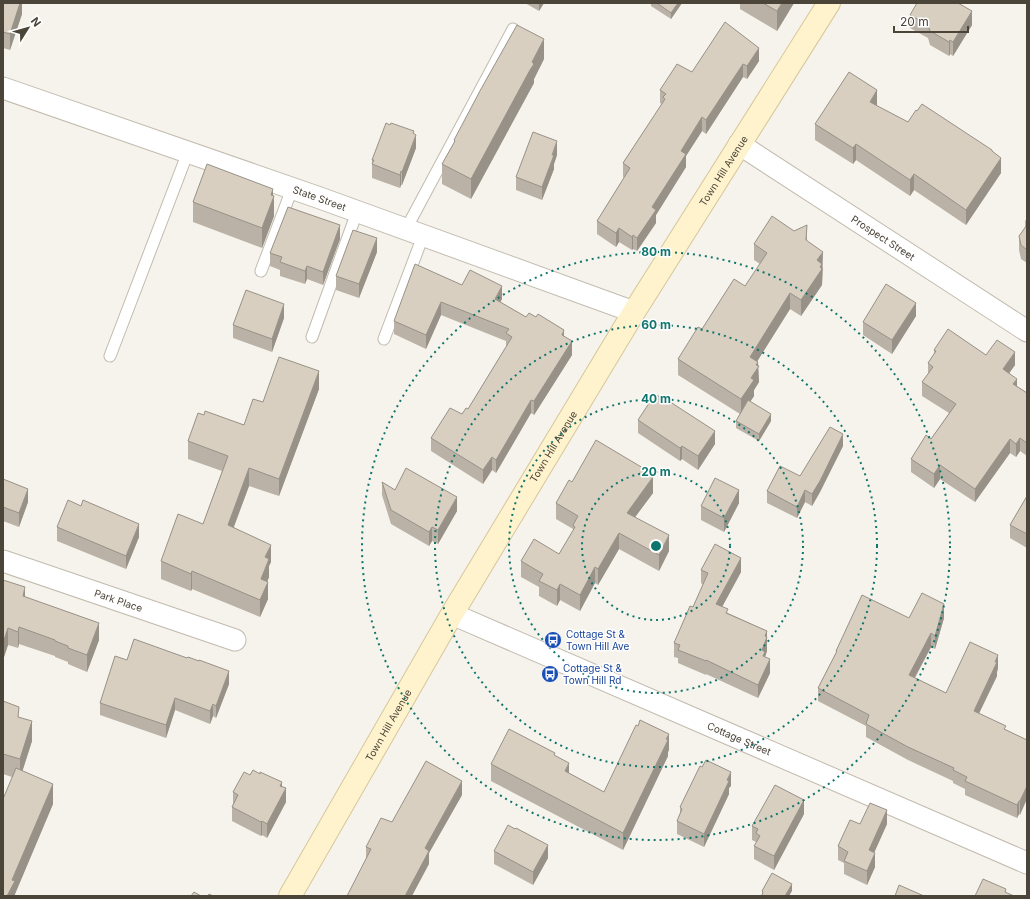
<svg xmlns="http://www.w3.org/2000/svg" width="1030" height="899" font-family="Inter,sans-serif">
<style>
.lines{fill:none;stroke-linecap:round;stroke-linejoin:round}
.lane-casing{stroke:#c2bbae;stroke-width:13}
.street-casing{stroke:#c2bbae;stroke-width:23}
.secondary-casing{stroke:#d6c79b;stroke-width:24}
.lane{stroke:#fff;stroke-width:11}
.street{stroke:#fff;stroke-width:21}
.secondary{stroke:#fff3cd;stroke-width:22}
.wall{fill:#bab2a6}
.shaded-wall{fill:#979187}
.building{fill:#d8cfc1;stroke:#979187}
.ring{fill:none;stroke:#0f766e;stroke-width:2;stroke-dasharray:2 4}
.labels{text-anchor:middle;stroke-width:3;stroke-linejoin:round;paint-order:stroke}
.street-label{font-size:10px;fill:#4b4439;stroke:#fff}
.transit-label{font-size:10px;fill:#164399;stroke:#fff;text-anchor:start}
.centre{fill:#0f766e;stroke:#fff;stroke-width:2}
.ring-label{font-size:12px;text-anchor:middle;font-weight:bold;fill:#0f766e;stroke:#fff;stroke-width:3;stroke-linejoin:round;paint-order:stroke}
</style>
<rect width="100%" height="100%" fill="#f6f3ec"/>
<g class="lines">
<g class="lane-casing">
<path id="lane" d="M406,229L513,29
M261,271L292,189
M312,337L357,212
M384,339L423,236
M110,356L188,152"/>
</g>
<g class="street-casing">
<g id="street">
<path id="s1" d="M3,88L320,198L634,312"/>
<path id="s2" d="M739,144L1027,331"/>
<path id="s3" d="M3,561L235,640"/>
<path id="s4" d="M452,614L1027,863"/>
</g>
</g>
<g class="secondary-casing">
<g id="secondary">
<path id="s5" d="M290,896L452,614L634,312L829,3"/>
</g>
</g>
<use href="#lane" class="lane"/>
<use href="#street" class="street"/>
<use href="#secondary" class="secondary"/>
</g>
<path class="wall" d="M3,3H22V14L10,50L3,48Z
M525,3H544L539,11Z
M651,3H682L671,19L651,6Z
M740,3H794L777,31L740,9Z
M910,15L972,25L953,56L950,54L949,56L930,45L928,38L910,28Z
M544,59L534,79V83L530,90L471,199L442,184V164L454,143V140Z
M759,61L747,79L743,77L706,134L702,131L686,156V167L656,215V223L637,251L633,249L632,250L619,242L616,247L597,234V221L624,178L623,177V163L662,104L660,103V90L692,72Z
M877,106L908,122L917,111L992,151L1001,173L966,225L914,190L910,196L856,160L853,164L815,140V124Z
M414,134L416,148L402,185H401L400,188L372,178V160Z
M557,155L554,164V169L542,200L516,190V177Z
M273,196L274,216L262,248L193,222V202Z
M1027,218V263L1021,259L1019,250V236L1025,227V221Z
M340,239L323,285L307,279L305,284L280,276V270L270,266V253Z
M807,241L823,268L822,285L801,316L790,309L757,361L758,366L759,382L754,390V396L750,402L771,421L759,441L736,428V421L740,414L678,375V359L702,329L745,286L760,264L754,260V244Z
M377,252L359,298L336,290V276Z
M462,285L502,299L500,302L526,317L564,337L572,355L534,415L531,413L496,473L492,470L483,484L431,451V438L468,409L506,347V341L441,315L426,349L394,334V321Z
M916,316L892,354L863,335V322Z
M284,318L272,352L233,338V325Z
M934,350L986,355L1015,365L1009,373L1017,386L1027,393V456L1020,451L1016,457L1010,453L975,502L940,479L934,488L911,472V459L931,439L949,413L922,396V382L928,374V363L934,354Z
M319,389L279,496L249,486L234,527L271,562L269,566V577L267,582L268,599L260,617L192,589L191,591L161,579V561L203,524L222,471L188,459V441L204,415L244,425L263,402Z
M638,420L715,444L698,470L682,459L680,461L638,433Z
M843,446L820,492L812,506L805,502L797,518L767,503V491L800,476Z
M653,474V493L635,517L669,551L659,571L619,549L598,585L595,583L580,611L560,600L557,606L539,596V587L521,577V561L559,554L573,531V529L556,519V503L572,482Z
M3,479L28,502L19,527L3,521Z
M382,482L395,490L457,511L438,544L432,541L429,546L391,524L382,495Z
M1027,496V548L1010,538V525Z
M739,503L724,532L701,520V506Z
M57,527L139,537L126,569L57,541Z
M701,570L741,572L722,607L728,613L767,631V651L765,657L770,673L758,698L706,674V675L678,663V658L674,657V643L693,607L703,585L701,583Z
M3,580L25,597L99,640L87,672L68,664V662L55,657V656L19,644L18,648L8,645L4,657L3,656Z
M909,618H944L935,649L931,647L915,678L946,693L998,668L997,672V676L979,713L1006,730L1027,740L1020,815L1019,814L1017,818L965,795V789L953,783V781L908,760L866,737V726L818,701V688L836,653V651Z
M127,660L229,684L216,718L213,716L210,724L175,710L166,738L100,715V703Z
M3,701L19,717L32,741L22,771L53,804L15,894V896L12,777L3,774Z
M669,750L668,752V756L623,850L491,781V764L555,756L569,773L604,792Z
M250,775L282,786L286,802L267,838L262,835L261,836L232,821V807L233,804V792Z
M731,786L729,788V794L704,847L677,834V821L680,814V807Z
M462,795L429,853V864L366,859V847L392,822Z
M804,814L774,870L754,859V846L756,844V842L752,840V826Z
M860,824H887L874,853L875,867L867,885L844,874V863L838,860V846Z
M494,851L548,858L533,885L494,864Z"/>
<path class="shaded-wall" d="M20,3H22V14L10,50V34Z
M539,3H544L539,11Z
M678,3H682L671,19V13Z
M782,3H794L777,31V11Z
M972,11V25L953,56V42Z
M544,39V59L534,79V83L471,199V179Z
M950,40V54L949,56V42Z
M759,48V61L747,79V66Z
M743,64V77L706,134V120Z
M877,90V106L870,102Z
M702,117V131L686,156V167L656,215V223L637,251V238L681,151Z
M414,131V141L416,135V148L402,185V172Z
M557,141V155L554,164V169L542,200V187Z
M856,144V160L853,164V148Z
M1001,158V173L966,225V210Z
M401,171V185L400,188V175Z
M914,174V190L910,196V180Z
M273,189V200L274,196V216L262,248V228L271,195Z
M340,225V239L323,285V272Z
M807,225V241L806,256V240Z
M619,228V242L616,247V233Z
M633,235V249L632,250V237Z
M377,238V252L359,298V284Z
M823,252L822,285L801,316V300L817,260Z
M307,266V279L305,284V271Z
M502,286V299L495,312V299Z
M790,293V309L750,373V357Z
M441,302V315L426,349V335Z
M916,303V316L892,354V340Z
M284,304V318L272,352V339Z
M564,330V344L562,335Z
M572,341V355L534,415V401Z
M1015,352V365L1003,382V369Z
M758,362L759,382L754,390V396L741,415V399Z
M319,371V389L279,496V479Z
M1017,379V392L1013,384Z
M531,400V413L496,473V460Z
M771,414V421L759,441V434Z
M715,431V444L698,470V456Z
M843,434V446L820,492L812,506V494Z
M1020,438V451L1016,457V444Z
M1010,439V453L975,502V489Z
M682,446V459L680,461V448Z
M492,457V470L483,484V470Z
M940,465V479L934,488V474Z
M249,468V486L228,542V525Z
M653,474V493L627,528V513Z
M28,489V502L19,527V513Z
M739,490V503L724,532V518Z
M805,490V502L797,518V507Z
M457,497V511L438,544V530Z
M139,524V537L126,569V556Z
M432,527V541L429,546V532Z
M619,533V549L598,585V569Z
M669,535V551L659,571V555Z
M271,545V562L269,566V577L261,597V579L265,557Z
M741,558V572L716,618V604Z
M595,567V583L580,611V595Z
M192,571V589L191,591V574Z
M268,582V599L260,617V600Z
M560,584V600L557,606V590Z
M25,587V604L23,596Z
M944,604V618L935,649V636Z
M99,623V640L87,672V655Z
M19,627V644L18,648V632Z
M8,628V645L4,657V640Z
M767,631V651L765,657V665L762,650L765,636Z
M931,633V647L909,688V675Z
M998,655V668L997,672V676L974,724V711Z
M770,659V673L758,698V685Z
M229,671V684L216,718V706Z
M175,698V710L166,738V725Z
M213,704V716L210,724V711Z
M32,721V741L20,779V759Z
M669,734V750L668,752V756L623,850V833Z
M569,763V779L565,771Z
M731,772V786L729,788V794L704,847V834L727,780Z
M462,781V795L429,853V864L412,896H405L425,848Z
M282,782V796L286,788V802L267,838V824L280,786Z
M53,784V804L15,894V896H7L12,880Z
M1027,786V799L1020,815V801Z
M804,800V814L774,870V856Z
M1019,801V814L1017,818V805Z
M887,810V824L869,864V850Z
M262,821V835L261,836V822Z
M548,845V858L533,885V872Z
M875,853V867L867,885V871Z
M792,884V891L789,896H785Z"/>
<path class="building" d="M3,3H20L10,34L3,32Z
M657,3H678L671,13Z
M763,3H782L777,11Z
M917,3H958L972,11L953,42L950,40L949,42L930,31L928,25L910,15Z
M725,22L759,48L747,66L743,64L706,120L702,117L681,151L686,154L652,207L656,210L637,238L633,235L632,237L619,228L616,233L597,221L630,168L623,163L665,99L663,97L666,94L660,90L677,64L692,72Z
M517,25L544,39L532,62L534,64L530,70L471,179L442,164L455,141L454,140L481,89Z
M849,72L877,90L870,102L908,122L916,110L917,111L922,104L992,150V151L1001,158L966,210L914,174L910,180L856,144L853,148L815,124Z
M386,123L390,125L391,123L414,131L413,133L416,135L402,172L401,171L400,175L372,164L374,160H372Z
M533,132L557,141L552,155H554L542,187L516,177Z
M207,164L273,189L271,195L274,196L262,228L193,202Z
M288,207L340,225L323,272L307,266L305,271L280,262L282,257L270,253Z
M772,216L794,231L807,225L806,240L823,252L817,260L822,264L820,267L822,269L801,300L790,293L750,357L758,362L756,365L759,366L751,378L754,380L741,399L678,359L698,327L702,329L734,279L745,286L767,253L754,244Z
M1027,225V250L1021,245L1019,236Z
M353,230L377,238L359,284L336,276Z
M415,264L462,285L470,270L502,286L495,299L526,317L529,313L536,317L538,314L564,330L562,335L572,341L534,401L531,400L496,460L492,457L483,470L431,438L450,408L462,414L466,408L468,409L512,337L506,333L509,329L441,302L426,335L394,321Z
M886,284L916,303L892,340L863,322Z
M246,290L284,304L272,339L233,325Z
M948,329L986,355L997,340L1015,352L1003,369L1017,379L1013,384L1027,393V443L1020,438L1016,444L1010,439L975,489L940,465L934,474L911,459L926,435L931,439L956,404L922,382L933,367L928,363L936,351L934,350Z
M279,357L319,371L279,479L249,468L228,525L271,545L265,557L269,559L261,579L268,582L260,600L192,571L191,574L161,561L178,514L203,524L228,456L188,441L198,413L204,415L205,411L244,425L253,399L263,402Z
M655,394L660,397L661,396L715,431L698,456L682,446L680,448L638,420Z
M748,400L771,414L759,434L736,421Z
M830,427L843,434L820,481L812,494L805,490L797,507L767,491L780,466L800,476Z
M596,440L653,474L651,476L653,477L627,513L669,535L659,555L619,533L598,569L595,567L580,595L560,584L557,590L539,581L543,574L521,561L534,539L559,554L575,527L573,525L578,516L556,503L569,480L572,482Z
M406,468L457,497L438,530L432,527L429,532L391,510L382,482L395,490Z
M715,478L739,490L724,518L701,506Z
M3,479L28,489L19,513L3,507Z
M1027,496V534L1010,525Z
M68,500L81,506L83,500L139,524L126,556L57,527Z
M715,544L741,558L716,604L728,609L726,613L767,631L765,636L767,637L762,650L765,652L763,656L770,659L758,685L706,660V661L678,650L680,645L674,643L690,606L693,607L708,573L701,570Z
M3,580L25,587L23,596L99,623L87,655L68,648V646L55,641V640L19,627L18,632L8,628L4,640H3Z
M922,593L944,604L935,636L931,633L909,675L946,693L970,642L998,655L995,662H997L974,711L1006,726L1004,729L1027,740V786L1020,801H1019L1017,805L965,781L967,777L953,770L954,768L908,747L866,724L869,715L818,688L837,651H836L862,595L909,618Z
M134,639L187,658L188,657L199,661V660L229,671L216,706L213,704L210,711L175,698L166,725L100,703L115,656L127,660Z
M3,701L19,707L18,717L32,721L20,759L3,754Z
M640,720L669,734L666,739L668,740L623,833L491,764L509,729L555,753L554,755L569,763L565,771L604,792L636,725L638,726Z
M706,760L731,772L727,780L729,781L704,834L677,821L682,809L680,807L700,766L702,767Z
M426,761L462,781L425,848L429,851L405,896H347L371,849L366,847L381,818L392,822Z
M16,768L53,784L12,880L15,881L7,896H3V799Z
M253,770L260,774V772L282,782L280,786L286,788L267,824L262,821L261,822L232,807L238,795L233,792L244,772L250,775Z
M775,785L804,800L774,856L754,846L760,836L756,833L758,829L752,826Z
M870,803L887,810L869,850L875,853L867,871L844,861L848,852L838,846L850,820L860,824Z
M508,825L515,829L516,828L548,845L533,872L494,851Z
M772,873L792,884L785,896H765L762,895L763,892L762,891Z
M983,879L1006,889L1005,892L1014,896H975Z
M899,885L924,896H895Z
M194,892L201,896H191Z
M209,894L213,896H208Z"/>
<g class="ring">
<circle cx="656" cy="546" r="74"/>
<circle cx="656" cy="546" r="147"/>
<circle cx="656" cy="546" r="221"/>
<circle cx="656" cy="546" r="294"/>
</g>
<defs>
<g id="bus-disc" transform="scale(0.9)"><circle r="9.5" fill="#1a4fb4" stroke="#fff"/><path d="M-5-6H5V4H4V6H2V4H-2V6H-4V4H-5ZM-3.5-4V0h7V-4ZM-3.5 1.2v1.5H-2V1.2ZM2 1.2v1.5H3.5V1.2Z" fill="#fff"/></g>
</defs>
<g fill-rule="evenodd">
<use href="#bus-disc" x="553" y="640"/>
<use href="#bus-disc" x="550" y="674"/>
</g>
<g class="labels">
<g class="street-label">
<text dy="4" stroke="none"><textPath href="#s5" startOffset="845">Town Hill Avenue</textPath></text>
<text dy="4" stroke="none"><textPath href="#s1" startOffset="335">State Street</textPath></text>
<text dy="4" stroke="none"><textPath href="#s2" startOffset="172">Prospect Street</textPath></text>
<text dy="4" stroke="none"><textPath href="#s5" startOffset="521">Town Hill Avenue</textPath></text>
<text dy="4" stroke="none"><textPath href="#s3" startOffset="122">Park Place</textPath></text>
<text dy="4" stroke="none"><textPath href="#s5" startOffset="197">Town Hill Avenue</textPath></text>
<text dy="4" stroke="none"><textPath href="#s4" startOffset="313">Cottage Street</textPath></text>
</g>
<g class="transit-label">
<text x="566" y="638">Cottage St &amp;<tspan x="566" dy="12">Town Hill Ave</tspan></text>
<text x="563" y="672">Cottage St &amp;<tspan x="563" dy="12">Town Hill Rd</tspan></text>
</g>
</g>
<circle cx="656" cy="546" r="6" class="centre"/>
<g class="ring-label">
<text x="656" y="256">80 m</text>
<text x="656" y="329">60 m</text>
<text x="656" y="403">40 m</text>
<text x="656" y="476">20 m</text>
</g>
<rect width="1030" height="899" fill="none" stroke="#4b4439" stroke-width="8"/>
<g transform="translate(28 28) rotate(53)" stroke="#ffffff" stroke-width="3" paint-order="stroke">
<path d="M0-3L7 15L0 10L-7 15Z" fill="#4b4439"/>
<text y="-6" font-size="11" font-weight="bold" text-anchor="middle" fill="#4b4439">N</text>
</g>
<path d="M894 26v6h74v-6" fill="none" stroke="#4b4439" stroke-width="2"/>
<text x="900" y="26" font-size="12" fill="#4b4439" stroke="#ffffff" stroke-width="3" paint-order="stroke">20 m</text>
</svg>
